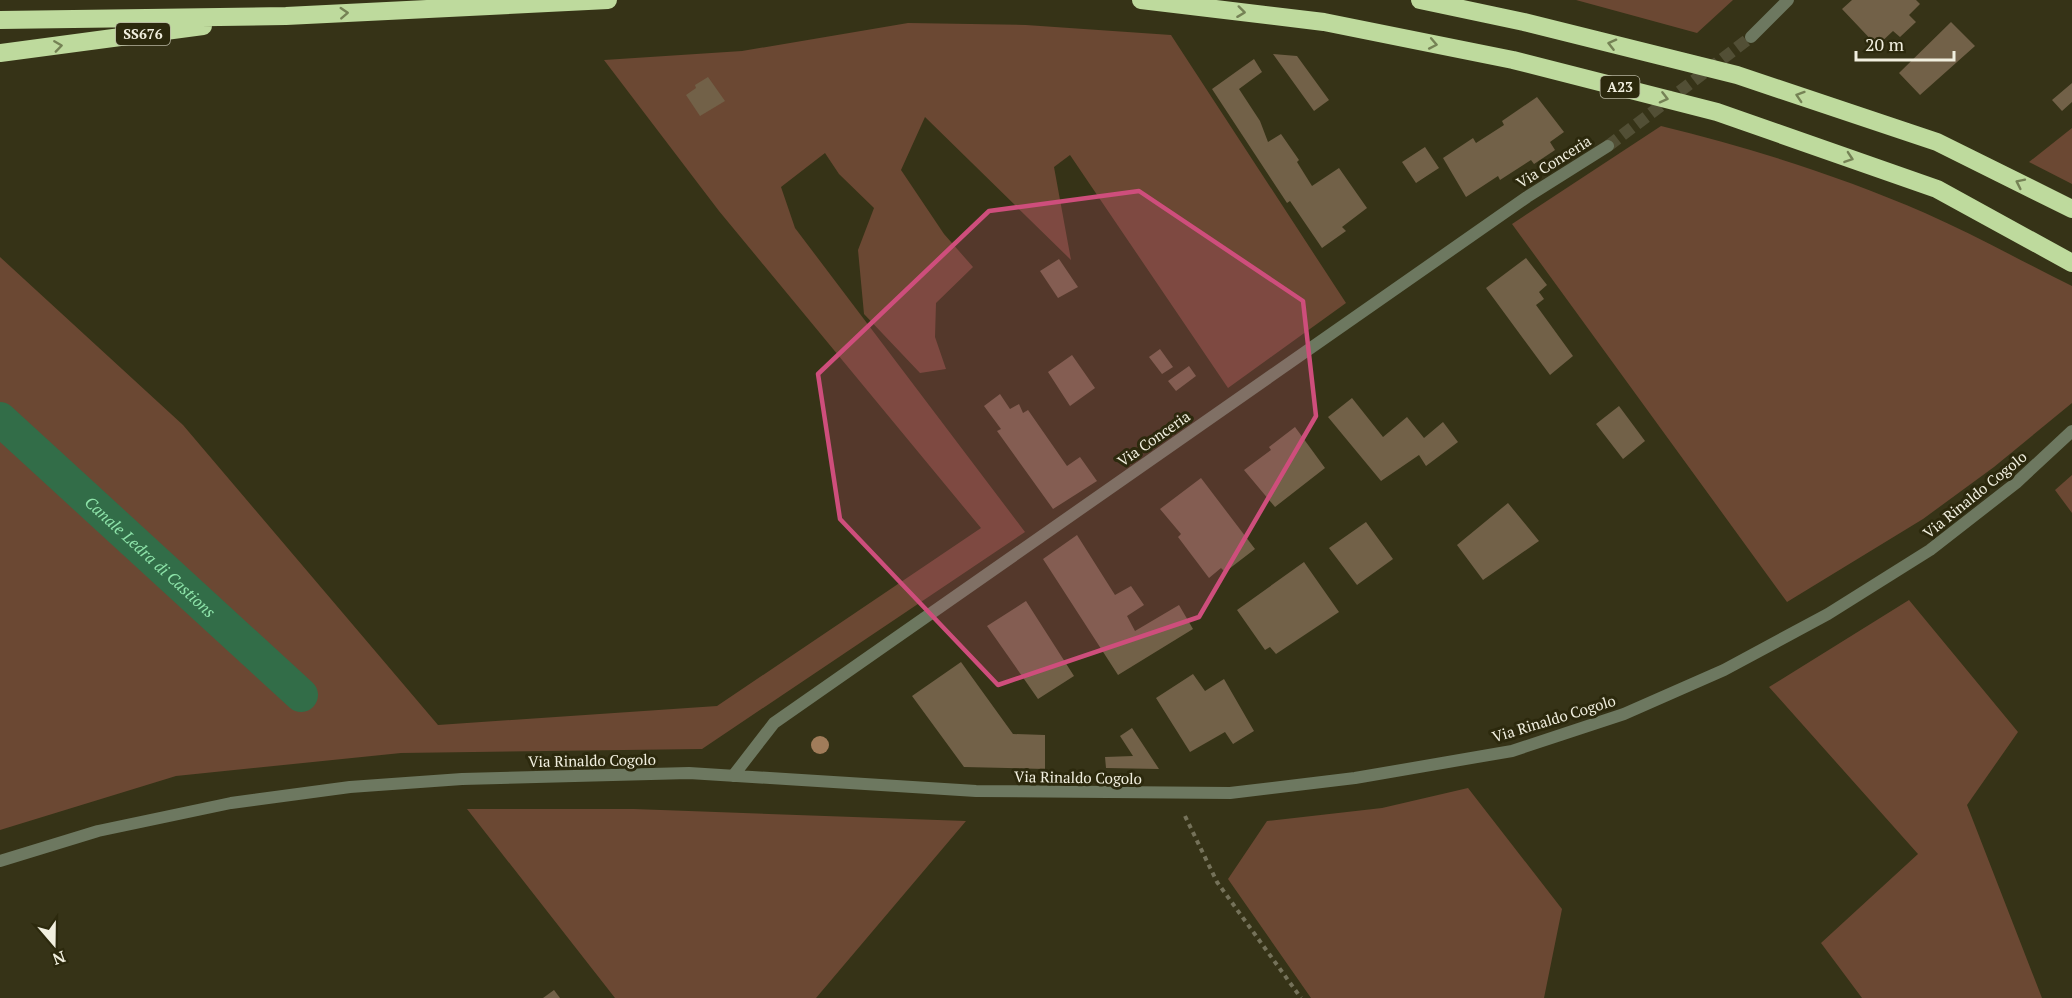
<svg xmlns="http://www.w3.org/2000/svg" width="2072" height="998" font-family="'PT Serif',serif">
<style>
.green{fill:#6b4833}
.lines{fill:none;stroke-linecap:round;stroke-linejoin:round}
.canal{stroke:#326d48;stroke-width:34}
.building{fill:#726148}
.street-tunnel{stroke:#524f35;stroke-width:12;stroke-dasharray:12 6;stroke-linecap:butt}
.path{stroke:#75725a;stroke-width:4;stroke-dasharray:4.5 4.5;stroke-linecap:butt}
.street{stroke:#6d7860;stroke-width:12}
.highway{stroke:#beda9d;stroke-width:18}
.tree{fill:#a17c5a}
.oneway{stroke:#758255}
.marked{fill:#ce4e7c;fill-opacity:0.2;stroke:#ce4e7c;stroke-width:4.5;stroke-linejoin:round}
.labels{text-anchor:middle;stroke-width:6;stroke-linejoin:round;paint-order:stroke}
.shield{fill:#2c290d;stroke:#b6b4a0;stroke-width:1.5}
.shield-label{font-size:14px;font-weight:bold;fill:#f1efdf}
.street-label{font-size:15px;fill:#f1efdf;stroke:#2c290d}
.water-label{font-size:16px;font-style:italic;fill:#8ee4aa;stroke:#2c290d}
</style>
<rect width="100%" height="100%" fill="#363317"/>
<path class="green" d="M1576,0H1733L1697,33Z
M908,23L1026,25L1171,35L1346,303L1228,388L1070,155L1054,167L1071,260L925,117L901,170L944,234L973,267L936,303L935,337L946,369L920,373L864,314L858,250L874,208L839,174L825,153L781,187L795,228L1025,532L702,749L401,753L176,776L0,830V257L183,425L438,725L717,706L981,528L719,211L604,60L742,51Z
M1661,126C1751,148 1840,176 1925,213C1975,235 2023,262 2072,286V403L1994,467L1923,519L1787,602L1512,224Z
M2072,128V184L2029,162Z
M2072,475V513L2055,490Z
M1909,600L2018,732L1967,805L2042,998H1862L1821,943L1918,854L1769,687Z
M1468,788L1562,909L1544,998H1311L1228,879L1267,821L1382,808Z
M467,809H634L966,821L816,998H615Z"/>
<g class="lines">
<path class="canal" id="s1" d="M0,419L301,695"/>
</g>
<path class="building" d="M1852,0H1916L1920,4L1909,15L1916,22L1900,37L1893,31L1877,46L1842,9Z
M1951,22L1975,46L1920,95L1899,73Z
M1273,54L1297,56L1329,100L1314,111Z
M1254,59L1262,72L1239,89L1260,121L1268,142L1281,134L1299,160L1297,162L1312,186L1339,168L1367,208L1342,227L1346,231L1322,248L1290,201L1287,203L1212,89Z
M708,77L725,101L700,116L686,95L696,88L695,85Z
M2072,83V102L2062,111L2052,100Z
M1537,97L1564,132L1550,142L1555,150L1534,164L1531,160L1500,180L1498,176L1466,197L1443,158L1473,138L1476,143L1504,125L1502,121Z
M1425,147L1439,168L1416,183L1402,162Z
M1526,258L1547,285L1539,292L1544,299L1536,305L1573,356L1550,375L1486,288Z
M1059,259L1078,287L1058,298L1040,271Z
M1160,349L1173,367L1162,374L1149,357Z
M1072,355L1095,388L1070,406L1048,372Z
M1189,366L1196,376L1176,391L1168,381Z
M1000,394L1010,409L1019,404L1023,413L1028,410L1067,466L1080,457L1097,481L1053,509L997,431L1001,429L984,406Z
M1352,398L1383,437L1407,417L1424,438L1443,422L1458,442L1426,466L1419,455L1381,481L1328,417Z
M1619,406L1645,441L1623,459L1596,424Z
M1295,427L1325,468L1275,507L1244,470L1271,450L1269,447Z
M1201,478L1255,549L1225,572L1221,568L1209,578L1178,537L1181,534L1160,509Z
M1508,503L1539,541L1483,580L1457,545Z
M1366,522L1393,559L1357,585L1329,548Z
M1077,535L1115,595L1131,586L1144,605L1127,616L1135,631L1179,605L1193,629L1118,675L1043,559Z
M1304,562L1339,612L1276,654L1270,647L1265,650L1237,610Z
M1026,601L1074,676L1038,699L987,626Z
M961,662L1013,734L1045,735V769L964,767L912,696Z
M1193,674L1205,691L1224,679L1254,731L1233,744L1225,732L1190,752L1156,698Z
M1132,728L1159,769L1106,768L1105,757L1133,756L1120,736Z
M554,990L560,998H543Z"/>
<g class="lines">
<path class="street-tunnel" d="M1608,146L1751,37"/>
<path class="path" d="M1185,816L1217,882L1301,998"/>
<path class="street" d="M1751,37L1788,0
M733,776L774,723L1527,197L1608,146
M0,861L98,831L231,803L350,787L462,779L689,773L976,791L1230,793L1355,778L1512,751L1624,714L1724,670L1828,614L1930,550L2016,483L2072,431"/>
<path class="highway" d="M1141,0L1324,22L1513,60L1717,112L1937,189L2072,263
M1420,0L1524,22L1737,75L1937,142L2072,209
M0,20L286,16L608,0
M0,53L203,26"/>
</g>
<circle class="tree" cx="820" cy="745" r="9"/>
<defs><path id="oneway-chevron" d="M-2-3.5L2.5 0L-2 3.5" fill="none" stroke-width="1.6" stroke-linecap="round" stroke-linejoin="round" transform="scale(1.5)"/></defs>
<g class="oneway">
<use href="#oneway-chevron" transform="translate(1241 12) rotate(7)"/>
<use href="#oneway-chevron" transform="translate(344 13) rotate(-3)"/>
<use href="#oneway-chevron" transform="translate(1433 44) rotate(11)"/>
<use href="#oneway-chevron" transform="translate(1612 44) rotate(-166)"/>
<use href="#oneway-chevron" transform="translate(58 46) rotate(-8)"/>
<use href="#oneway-chevron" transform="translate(1800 96) rotate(-162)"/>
<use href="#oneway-chevron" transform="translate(1664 98) rotate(14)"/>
<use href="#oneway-chevron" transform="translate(1849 158) rotate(19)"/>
<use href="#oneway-chevron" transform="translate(2020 183) rotate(-154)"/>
</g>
<path class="marked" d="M1139,191L1303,301L1316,416L1199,617L998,685L840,519L818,374L989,211Z"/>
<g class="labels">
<g class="shield">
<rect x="116" y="23" width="54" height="22" rx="4.5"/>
<rect x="1600.5" y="76" width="39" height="22" rx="4.5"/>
</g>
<g class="shield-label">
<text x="143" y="39">SS676</text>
<text x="1620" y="92">A23</text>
</g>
<g class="street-label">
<text transform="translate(1554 162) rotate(-32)" y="5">Via Conceria</text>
<text transform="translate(1154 439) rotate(-35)" y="5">Via Conceria</text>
<text transform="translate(1975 495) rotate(-39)" y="5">Via Rinaldo Cogolo</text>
<text transform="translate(1554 719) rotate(-17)" y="5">Via Rinaldo Cogolo</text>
<text transform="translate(592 761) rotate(-1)" y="5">Via Rinaldo Cogolo</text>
<text transform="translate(1078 778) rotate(1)" y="5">Via Rinaldo Cogolo</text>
</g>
<g class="water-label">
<text dy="6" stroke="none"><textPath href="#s1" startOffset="204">Canale Ledra di Castions</textPath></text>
</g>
</g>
<g transform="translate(54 944) rotate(160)" stroke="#2c290d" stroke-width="4.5" paint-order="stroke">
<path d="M0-4.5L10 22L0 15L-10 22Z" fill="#f1efdf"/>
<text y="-9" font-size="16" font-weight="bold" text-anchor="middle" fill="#f1efdf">N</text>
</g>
<path d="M1856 51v9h98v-9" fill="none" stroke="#f1efdf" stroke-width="3"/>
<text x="1865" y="51" font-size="18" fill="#f1efdf" stroke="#2c290d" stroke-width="4.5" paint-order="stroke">20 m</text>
</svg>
